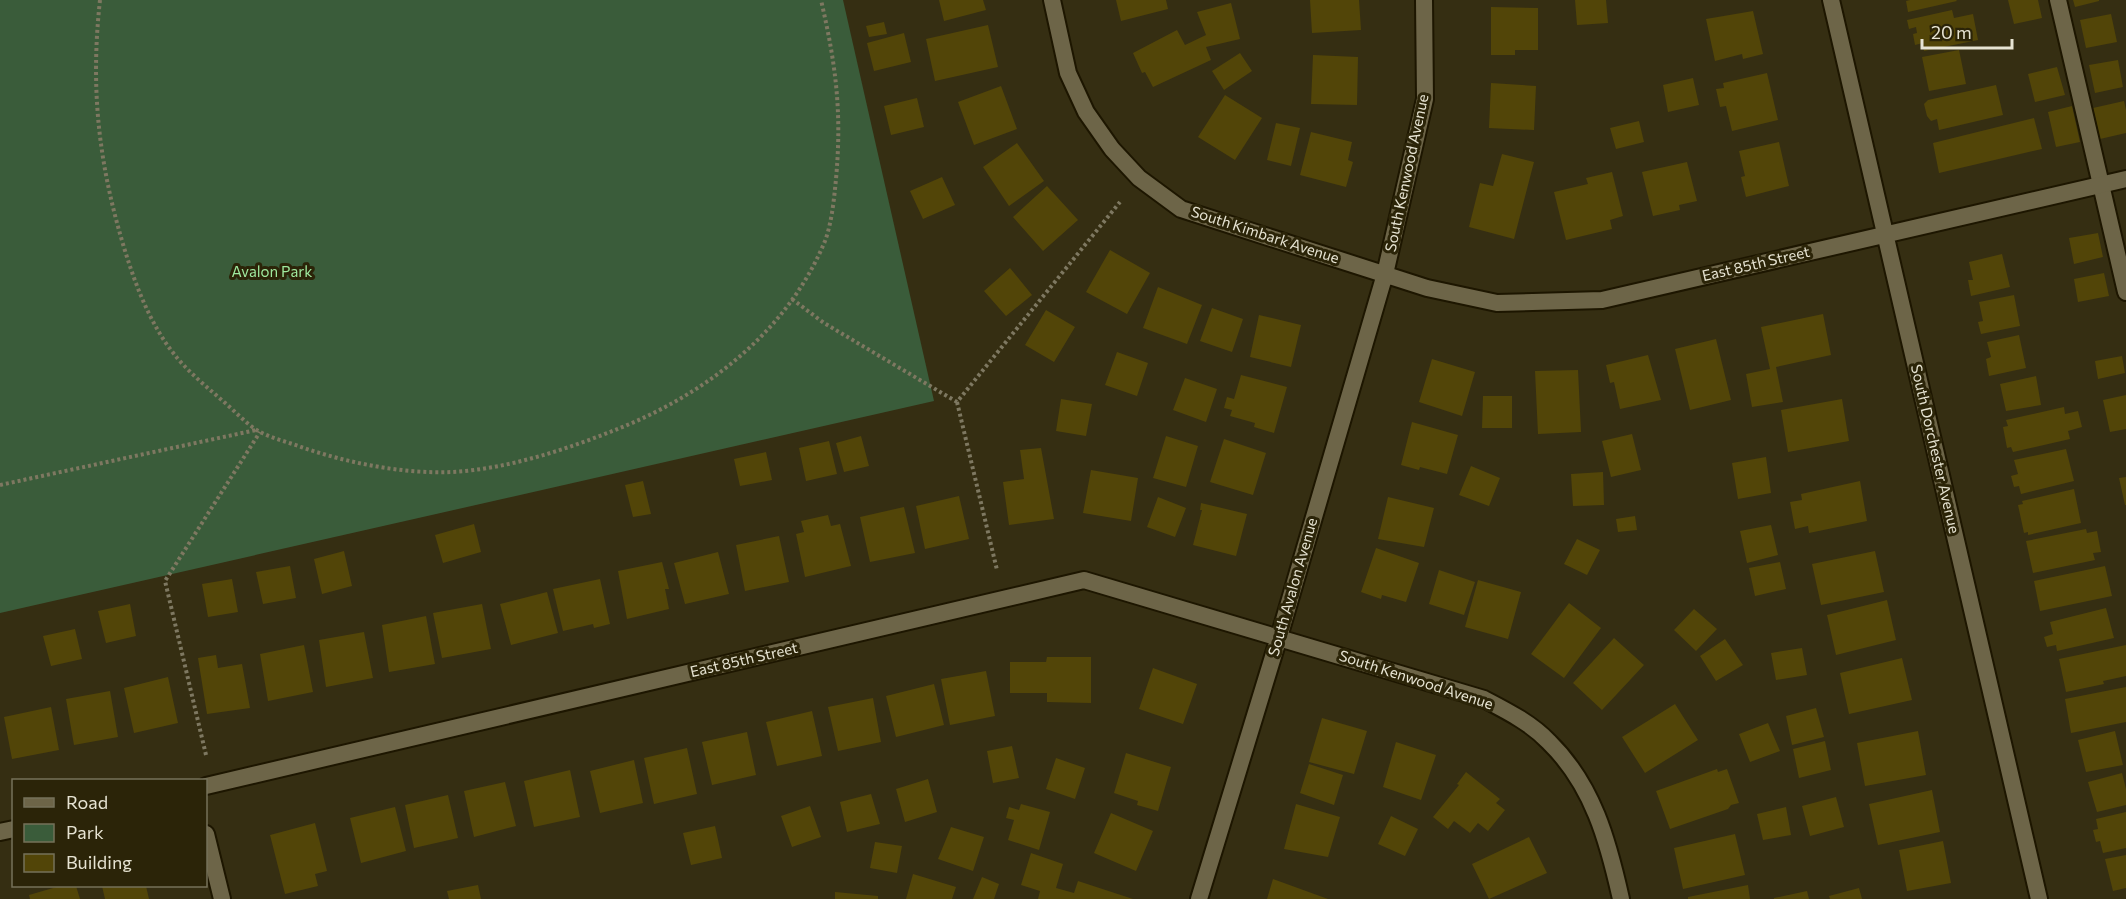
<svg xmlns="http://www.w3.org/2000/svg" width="2126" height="899" font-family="Commissioner,sans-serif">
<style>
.green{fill:#3a5c3a}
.building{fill:#524508}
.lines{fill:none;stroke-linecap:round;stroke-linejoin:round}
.service-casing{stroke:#1d1600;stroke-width:20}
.minor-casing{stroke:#1d1600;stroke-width:20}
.path{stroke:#7e7861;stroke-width:4;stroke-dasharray:3 3;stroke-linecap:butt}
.service{stroke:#6d6548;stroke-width:16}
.minor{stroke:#6d6548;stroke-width:16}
.labels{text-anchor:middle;stroke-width:6;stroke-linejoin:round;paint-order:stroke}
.street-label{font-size:15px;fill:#e7e4d3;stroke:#2b2408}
.park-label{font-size:15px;fill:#9fea9f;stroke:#2b2408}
</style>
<rect width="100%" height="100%" fill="#352e12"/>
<path class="green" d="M0,0H843L934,401L0,613Z"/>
<path class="building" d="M939,0H983L986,10L944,21Z
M1116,0H1166L1168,9L1121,21Z
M1310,0H1359L1361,30L1312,33Z
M1575,0H1606L1608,23L1577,25Z
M1910,0H1956L1957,1L1908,12L1906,1Z
M2008,0H2038L2042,18L2014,24Z
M2073,0H2099V1L2075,7Z
M1231,3L1240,39L1206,47L1211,60L1153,87L1145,72L1142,73L1133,53L1177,30L1185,45L1206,35L1197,12Z
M1491,7L1538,8V50H1515V55H1491Z
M1952,10L1954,18L1973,14L1978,40L1924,51L1923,43L1915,45L1913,34L1917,33L1916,27L1909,29L1907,20Z
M1753,11L1763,54L1743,59L1742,54L1715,61L1706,19Z
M2111,14L2117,42L2086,48L2080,20Z
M884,22L887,34L869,37L866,26Z
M988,25L998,67L935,81L926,39Z
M904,33L911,62L874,71L867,43Z
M1959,50L1966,84L1929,91L1922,57Z
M1240,53L1252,71L1224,90L1212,71Z
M1313,55L1358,57L1357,105L1311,104Z
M2118,60L2123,87L2095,93L2089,65Z
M2057,67L2065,95L2035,102L2028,74Z
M1767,73L1778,120L1732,131L1726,106L1720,107L1716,89L1724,88L1723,83Z
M1693,78L1699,105L1668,112L1663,85Z
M1491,83L1536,86L1534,130L1489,128Z
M1996,85L2003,115L1939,130L1937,119L1931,121L1927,116L1924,104L1928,100Z
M1001,86L1017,129L974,145L958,102Z
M1225,95L1262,118L1235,160L1198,137Z
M917,98L924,127L891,135L884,106Z
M2124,101L2126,110V133L2100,139L2093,108Z
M2072,106L2080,142L2056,147L2048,112Z
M2034,118L2042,149L1939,173L1933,143Z
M1639,121L1644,142L1616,149L1610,128Z
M1276,123L1300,128L1291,166L1267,160Z
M1311,132L1352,142L1348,160L1353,162L1346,187L1300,175Z
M1779,142L1789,186L1746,197L1741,177L1745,176L1739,151Z
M1017,143L1044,181L1009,206L983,167Z
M1502,154L1534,162L1514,239L1469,227L1480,183L1493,186Z
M1687,162L1697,201L1679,205L1680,210L1653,216L1642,172Z
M1612,172L1623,216L1610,220L1612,229L1566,240L1554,192L1588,184L1586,178Z
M942,177L955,205L923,219L910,191Z
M1047,186L1078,220L1043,251L1013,217Z
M2098,233L2103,257L2074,264L2069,238Z
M1110,250L1150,273L1127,314L1086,292Z
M2002,254L2010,287L1971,296L1968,280H1973L1969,262Z
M1010,268L1032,295L1006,316L984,291Z
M2104,273L2109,296L2078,302L2074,279Z
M1158,287L1202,305L1187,344L1143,328Z
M2014,295L2020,326L1981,334L1978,322L1983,321L1979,302Z
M1212,308L1243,319L1232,352L1200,341Z
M1046,310L1075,327L1054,362L1025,345Z
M1823,314L1831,355L1776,367L1783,402L1752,407L1746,374L1770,369L1761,327Z
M1259,315L1301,325L1291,367L1250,357Z
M2019,335L2026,368L1989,376L1986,359L1991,357L1987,342Z
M1716,339L1731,400L1690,410L1675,349Z
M1117,352L1148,363L1137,396L1105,385Z
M1648,355L1661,400L1620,409L1614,382L1610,383L1606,365Z
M2122,356L2125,373L2098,379L2095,361Z
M1432,359L1475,372L1462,416L1419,402Z
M1578,370L1581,432L1538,434L1535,371Z
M1241,375L1287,387L1274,433L1254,427L1255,423L1230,416L1232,410L1224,408L1227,397L1234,399Z
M2036,376L2041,405L2006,411L2000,384Z
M1185,378L1217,389L1206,422L1173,410Z
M2126,395V429L2110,432L2103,400Z
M1483,396H1512V428H1482Z
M1061,399L1092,404L1086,436L1056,431Z
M1842,399L1849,441L1788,452L1781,410Z
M2064,407L2065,414L2078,411L2082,427L2068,431L2070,439L2013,452L2011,447L2007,448L2003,427L2008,426L2006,420Z
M1412,422L1458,435L1447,474L1420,467L1419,470L1401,465Z
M1632,434L1641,470L1611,477L1602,441Z
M861,436L869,466L844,472L836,443Z
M1166,436L1198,446L1186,487L1153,478Z
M1224,439L1266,453L1253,495L1210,482Z
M829,441L837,474L806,481L799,448Z
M1041,448L1054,519L1009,525L1003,482L1024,479L1020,450Z
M2066,449L2074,481L2021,494L2019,486L2014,487L2011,476L2018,474L2014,460Z
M766,452L772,480L740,486L734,459Z
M1766,457L1771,493L1738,499L1732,463Z
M1471,466L1500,478L1489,506L1459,495Z
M1091,470L1138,478L1131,521L1083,513Z
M1603,472L1604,505L1573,506L1571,474Z
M2126,477V505H2125L2119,478Z
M643,481L651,514L633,517L625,485Z
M1860,481L1867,521L1809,533L1808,526L1795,529L1790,502L1802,500L1801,494Z
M2074,489L2081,523L2028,535V532L2024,533L2018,505L2023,504L2022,501Z
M959,496L969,539L925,549L916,506Z
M1158,497L1186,508L1175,537L1147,527Z
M1388,497L1434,508L1424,547L1378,539Z
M1201,503L1247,514L1236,556L1193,545L1202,510H1200Z
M904,507L915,553L870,562L860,517Z
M828,515L831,526L840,524L851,566L805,577L796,534L804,532L801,521Z
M1635,516L1637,530L1618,532L1616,519Z
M474,524L481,552L443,563L435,535Z
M1771,525L1778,555L1747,563L1740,531Z
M2086,529L2087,533L2097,531L2101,552L2093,553L2095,560L2033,573L2026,541Z
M779,536L789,582L745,591L736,545Z
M1577,539L1600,550L1587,575L1564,564Z
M1376,548L1419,563L1406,602L1382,595L1381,599L1361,592Z
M344,551L352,586L322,594L314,559Z
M1875,551L1884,592L1821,605L1812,564Z
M718,552L729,594L685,604L674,563Z
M662,562L669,589H665L669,609L627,619L618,571Z
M1780,562L1786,589L1755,596L1749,568Z
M290,566L296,598L263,604L256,572Z
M2105,566L2112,596L2040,611L2034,581Z
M1439,570L1475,582L1464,615L1429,604Z
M232,579L238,612L208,617L202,584Z
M600,579L610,624L594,628L593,624L563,631L553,589Z
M1478,580L1521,592L1508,639L1465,627Z
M547,592L558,633L511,645L500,604Z
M1887,600L1896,640L1836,655L1827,615Z
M1569,603L1601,628L1564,678L1531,654Z
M130,604L136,636L106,643L98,611Z
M482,604L491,649L442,658L433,613Z
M2106,608L2114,638L2057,651L2056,645L2047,647L2044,637L2053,634L2050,622Z
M1694,609L1717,629L1696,651L1674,630Z
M426,616L435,664L389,672L382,625Z
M75,629L82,659L51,666L43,636Z
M364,632L373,678L326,687L319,640Z
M1614,638L1644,665L1602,710L1573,683Z
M1725,639L1743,665L1716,681L1700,656Z
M304,645L313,692L268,701L260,654Z
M2126,645V676L2103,681L2104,684L2066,692L2059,659Z
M1802,648L1807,675L1776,680L1771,653Z
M216,655L218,668L242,664L250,708L207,714L198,658Z
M1047,657H1091V703L1047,702V693H1010V662H1046Z
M1902,658L1912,700L1849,714L1840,673Z
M1153,668L1197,684L1183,724L1139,709Z
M986,671L995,716L950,725L941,679Z
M168,677L178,723L134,733L124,688Z
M934,684L944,725L896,737L886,696Z
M2126,687V722L2071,733L2065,699Z
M110,691L118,737L74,745L66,699Z
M873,698L881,742L838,751L828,707Z
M1675,704L1698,740L1645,773L1622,737Z
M51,707L59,750L12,759L4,717Z
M1816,708L1824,737L1792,745L1786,716Z
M812,711L822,756L777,766L766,722Z
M1322,718L1367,731L1354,774L1309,762Z
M1768,723L1780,751L1750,762L1739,734Z
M1918,731L1926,775L1865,786L1857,743Z
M2115,731L2123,765L2086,772L2078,740Z
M747,732L756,775L712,785L702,742Z
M1825,741L1831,770L1799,778L1793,749Z
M1396,742L1436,755L1421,800L1383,787Z
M1012,746L1019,778L993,783L987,751Z
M687,748L697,794L654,804L644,758Z
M1126,753L1171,767L1158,811L1137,805L1138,801L1114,793Z
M1056,758L1085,768L1075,799L1046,789Z
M634,760L643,803L600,813L590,771Z
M1309,764L1343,775L1334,805L1300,793Z
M1717,769L1718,772L1727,769L1739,803L1731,805L1728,809L1670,829L1656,791Z
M570,770L580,817L534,827L524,781Z
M1466,772L1500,799L1496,803L1505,810L1488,831L1478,823L1470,833L1454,821L1448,829L1433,817L1459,785L1457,784Z
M2122,773L2126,789V805L2097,812L2088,782Z
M928,779L937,812L905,822L896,789Z
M505,782L516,826L474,837L464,791Z
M1932,790L1940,832L1878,845L1869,804Z
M871,794L880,824L847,832L840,802Z
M448,795L458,838L414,848L405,805Z
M1836,797L1844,827L1810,836L1802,806Z
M1021,804L1050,812L1039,850L1008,840L1014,820L1006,818L1009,807L1019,810Z
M1296,804L1340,817L1328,857L1284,849Z
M810,806L821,837L792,847L781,816Z
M395,807L406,851L361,863L350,818Z
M1786,807L1791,835L1763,840L1757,814Z
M2126,812V848L2103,853L2100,841L2096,842L2093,830L2098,829L2096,819Z
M1111,813L1153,831L1136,871L1094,853Z
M1391,816L1418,829L1405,856L1378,844Z
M315,823L327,871L315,874L318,886L285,894L270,835Z
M715,826L722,858L691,865L683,833Z
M951,827L984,837L973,871L938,859Z
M1735,834L1745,875L1683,889L1674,848Z
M1529,837L1547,873L1489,899L1472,864Z
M1943,841L1951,883L1907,891L1899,850Z
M875,842L902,846L897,873L870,868Z
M1031,853L1063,864L1056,888L1074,893L1078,881L1133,899H1038L1040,891L1021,885Z
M2126,855V888L2113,891L2105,859Z
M913,874L956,887L952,899H906Z
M982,877L999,884L994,899H973Z
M1273,879L1328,899H1267Z
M478,885L481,899H449L447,891Z
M1748,885L1750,899H1688V897Z
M60,886H76L80,899H30L29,895Z
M102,886H146L149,899H105Z
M1859,888L1862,899H1830L1829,896Z
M1807,891L1809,899H1774V898Z
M835,892L878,896V899H835Z"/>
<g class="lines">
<g class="service-casing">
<path id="service" d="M2058,0L2126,292"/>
</g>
<g class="minor-casing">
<path id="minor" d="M1052,0L1068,73L1086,112L1112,149L1139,178L1181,209L1427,288L1497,303L1602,300L2126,179
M1831,0L2039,899
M206,786L1084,580L1484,699C1507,711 1531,723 1549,742C1593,785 1608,841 1621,899
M0,832L14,829
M206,834L222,899
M1199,899L1279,637L1385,274L1425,99L1424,0"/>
</g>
<path class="path" d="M100,0C90,91 99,167 126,254C137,289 151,325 174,354C188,372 207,387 224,402C236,412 248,426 262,433C274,439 288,442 301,447C348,463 402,474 452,472C508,469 568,449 620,428C707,393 788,331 825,241C832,222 834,199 836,179C842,112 836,65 821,0
M792,299L824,323L957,402L1120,202
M957,402L997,570
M0,485L256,430
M206,755L165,581L260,432"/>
<use href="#service" class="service"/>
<use href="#minor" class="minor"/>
</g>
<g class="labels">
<g class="street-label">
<text transform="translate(1407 173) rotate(-78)" y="5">South Kenwood Avenue</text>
<text transform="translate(1265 235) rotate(18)" y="5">South Kimbark Avenue</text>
<text transform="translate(1756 264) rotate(-13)" y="5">East 85th Street</text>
<text transform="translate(1935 449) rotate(77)" y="5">South Dorchester Avenue</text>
<text transform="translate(1293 587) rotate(-74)" y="5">South Avalon Avenue</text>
<text transform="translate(744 660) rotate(-13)" y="5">East 85th Street</text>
<text transform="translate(1416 680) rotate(18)" y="5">South Kenwood Avenue</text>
</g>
<g class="park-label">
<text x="272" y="277">Avalon Park</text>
</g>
</g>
<rect x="12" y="779" width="195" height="108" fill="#2b2408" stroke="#767159" stroke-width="1.5"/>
<rect x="24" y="798" width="30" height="9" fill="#6d6548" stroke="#767159" stroke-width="1.5"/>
<text x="66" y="809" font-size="18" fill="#e7e4d3">Road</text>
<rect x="24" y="824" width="30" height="18" fill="#3a5c3a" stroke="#767159" stroke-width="1.5"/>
<text x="66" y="839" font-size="18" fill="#e7e4d3">Park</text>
<rect x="24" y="854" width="30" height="18" fill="#524508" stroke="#767159" stroke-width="1.5"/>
<text x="66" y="869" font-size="18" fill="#e7e4d3">Building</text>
<path d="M1922 39v9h90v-9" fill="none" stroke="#e7e4d3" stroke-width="3"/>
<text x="1931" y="39" font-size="18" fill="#e7e4d3" stroke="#2b2408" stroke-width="4.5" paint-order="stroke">20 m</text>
</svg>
